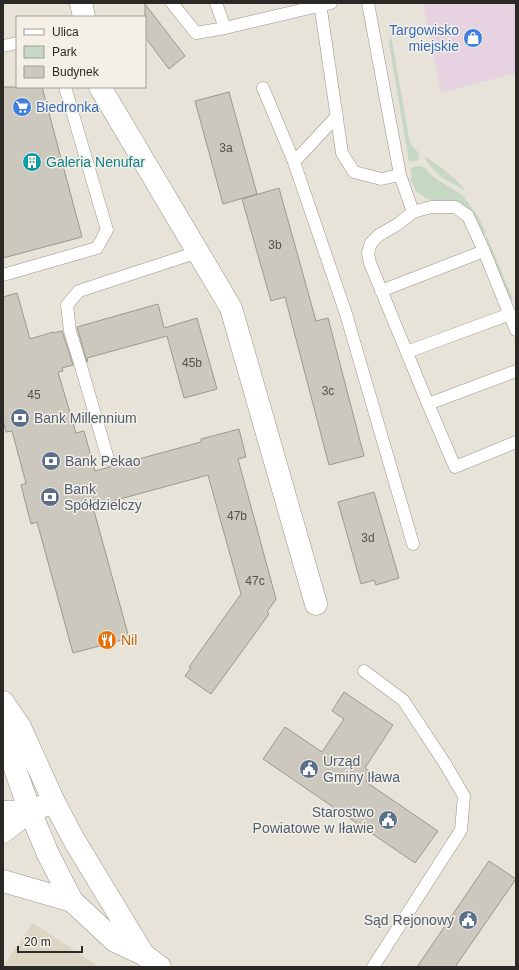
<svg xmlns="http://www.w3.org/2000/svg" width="519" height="970" font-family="Helvetica,sans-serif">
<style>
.commercial{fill:#e7d2e1}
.built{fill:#ddd5c4}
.green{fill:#c6d7c4}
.building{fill:#ccc8be;stroke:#9d988f}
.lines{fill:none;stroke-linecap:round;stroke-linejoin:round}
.lane-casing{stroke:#98948b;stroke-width:13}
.street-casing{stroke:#98948b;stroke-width:23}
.secondary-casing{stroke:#98948b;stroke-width:23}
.lane{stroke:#fff;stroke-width:12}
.street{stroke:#fff;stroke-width:22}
.secondary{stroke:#fff;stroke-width:22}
.labels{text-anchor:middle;stroke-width:3;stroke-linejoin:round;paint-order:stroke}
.number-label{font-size:12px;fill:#53514c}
.shop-label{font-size:14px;fill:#366cbe;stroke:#f4f0e6;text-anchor:end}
.culture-label{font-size:14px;fill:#0d838f;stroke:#f4f0e6;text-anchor:start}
.service-label{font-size:14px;fill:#4e5e75;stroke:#f4f0e6;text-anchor:start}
.food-label{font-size:14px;fill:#c56008;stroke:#f4f0e6;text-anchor:start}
</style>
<rect width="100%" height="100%" fill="#e7e3d8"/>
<path class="commercial" d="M423,3H516V73L441,93Z"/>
<path class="built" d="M33,923L99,967H3Z"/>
<path class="green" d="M391,35L409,138L412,146L418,152L419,159L417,161L409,162L389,44Z
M424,156C440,166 454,176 466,191L441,177L429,165Z
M418,166L424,167L430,174L438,180L462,195L478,216L486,233L482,235L472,213L464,205L451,200L437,201L427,199L416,191L410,179L412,178L410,168Z
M487,237L513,299L509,301L484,239Z"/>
<path class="building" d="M145,4L185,56L169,69L145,37Z
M3,87H42L82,237L3,258Z
M229,92L257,194L223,204L195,101Z
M279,188L316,321L328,318L364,456L329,465L285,297L271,301L242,199Z
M17,293L30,339L53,332V333L62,331L73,365L62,368L63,371L58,372L76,433L84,431L95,471L201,442V439L239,429L246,457L238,459L276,599L267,612L269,614L211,694L185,676L191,668L189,667L241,594L208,475L98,505L100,509L94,511L129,638L73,653L37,522L31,524L21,485L26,483L12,431L6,432L3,420V297Z
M158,304L164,328L197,318L217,389L184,398L167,336L87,358L88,361L87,362L77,327Z
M374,492L399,578L376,585L374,580L361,584L338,502Z
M344,692L393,725L365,768L372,773L366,782L438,831L415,863L263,759L285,727L322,752L344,719L332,711Z
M489,861L516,879L455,967H417Z"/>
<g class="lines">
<g class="lane-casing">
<path id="lane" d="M172,3L196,33L225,28L331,3
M216,3L225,28
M320,3L342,153L354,172L381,179L400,175L368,3
M3,46L17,43
M263,88L294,162
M337,116L294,162L346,314L413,544
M400,175L413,212
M3,275L97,248L107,230L65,87
M381,291L484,251
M516,330L484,251L468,216L455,207H431L413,212L398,224L379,235L371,243L368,253L370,263L428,404L455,467L516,442
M407,352L510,314
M428,404L516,371
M108,459L80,363L70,331L67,305L79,291L198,252
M364,671L403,700L444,762L464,796L461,830L373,967"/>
</g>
<g class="street-casing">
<path id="street" d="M81,3L84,17
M100,87L231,308L316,604
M3,812L30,811L54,802
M3,832L30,811
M3,881L72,901"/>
</g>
<g class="secondary-casing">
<path id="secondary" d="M3,702L20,727L54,802L74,840L143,954
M3,735L30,811L48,854L72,901L115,941L143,954L160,967"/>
</g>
<use href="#lane" class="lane"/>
<use href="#street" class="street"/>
<use href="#secondary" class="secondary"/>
</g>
<defs>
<g id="shop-disc" transform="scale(1)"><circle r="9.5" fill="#3f7fe0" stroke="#f4f0e6"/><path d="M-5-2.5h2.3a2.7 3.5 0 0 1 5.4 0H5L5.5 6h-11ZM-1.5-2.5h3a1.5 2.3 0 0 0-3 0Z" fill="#fff"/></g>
<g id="supermarket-disc" transform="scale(1)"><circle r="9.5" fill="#3f7fe0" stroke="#f4f0e6"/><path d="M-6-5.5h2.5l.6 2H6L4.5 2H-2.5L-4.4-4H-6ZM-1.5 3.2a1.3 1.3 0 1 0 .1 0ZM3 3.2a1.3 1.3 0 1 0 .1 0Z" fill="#fff"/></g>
<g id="building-disc" transform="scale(1)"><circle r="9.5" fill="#0f9aa8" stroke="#f4f0e6"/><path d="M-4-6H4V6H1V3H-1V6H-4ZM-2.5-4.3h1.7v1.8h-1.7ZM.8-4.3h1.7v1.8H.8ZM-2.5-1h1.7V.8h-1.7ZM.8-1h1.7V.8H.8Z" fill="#fff"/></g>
<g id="bank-disc" transform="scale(1)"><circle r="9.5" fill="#5c6f8a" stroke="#f4f0e6"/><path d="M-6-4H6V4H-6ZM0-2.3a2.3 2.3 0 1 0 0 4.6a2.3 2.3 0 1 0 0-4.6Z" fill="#fff"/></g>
<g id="restaurant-disc" transform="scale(1)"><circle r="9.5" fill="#e8710a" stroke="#f4f0e6"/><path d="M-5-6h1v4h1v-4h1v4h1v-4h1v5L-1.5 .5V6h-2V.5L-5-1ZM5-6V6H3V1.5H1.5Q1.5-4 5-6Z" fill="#fff"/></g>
<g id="civic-disc" transform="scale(1)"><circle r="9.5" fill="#5c6f8a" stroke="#f4f0e6"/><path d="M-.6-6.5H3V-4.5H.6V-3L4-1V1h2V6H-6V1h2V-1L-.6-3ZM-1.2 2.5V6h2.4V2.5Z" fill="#fff"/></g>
</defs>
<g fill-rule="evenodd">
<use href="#shop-disc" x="473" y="38"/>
<use href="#supermarket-disc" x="22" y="107"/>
<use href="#building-disc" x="32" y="162"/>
<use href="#bank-disc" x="20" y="418"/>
<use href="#bank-disc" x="51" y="461"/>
<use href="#bank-disc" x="50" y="497"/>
<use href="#restaurant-disc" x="107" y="640"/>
<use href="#civic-disc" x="309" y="769"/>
<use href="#civic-disc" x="388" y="820"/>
<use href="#civic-disc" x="468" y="920"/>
</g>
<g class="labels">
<g class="number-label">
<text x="226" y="152">3a</text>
<text x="275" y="249">3b</text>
<text x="192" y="367">45b</text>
<text x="328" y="395">3c</text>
<text x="34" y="399">45</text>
<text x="237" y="520">47b</text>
<text x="368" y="542">3d</text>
<text x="255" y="585">47c</text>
</g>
<g class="shop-label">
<text x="459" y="35">Targowisko<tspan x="459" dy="16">miejskie</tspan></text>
<text x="36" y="112" text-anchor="start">Biedronka</text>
</g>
<g class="culture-label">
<text x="46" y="167">Galeria Nenufar</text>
</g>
<g class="service-label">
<text x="34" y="423">Bank Millennium</text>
<text x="65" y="466">Bank Pekao</text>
<text x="64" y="494">Bank<tspan x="64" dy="16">Spółdzielczy</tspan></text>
<text x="323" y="766">Urząd<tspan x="323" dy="16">Gminy Iława</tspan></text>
<text x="374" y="817" text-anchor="end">Starostwo<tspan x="374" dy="16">Powiatowe w Iławie</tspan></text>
<text x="454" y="925" text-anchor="end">Sąd Rejonowy</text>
</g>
<g class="food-label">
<text x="121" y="645">Nil</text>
</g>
</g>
<rect width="519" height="970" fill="none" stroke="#2b2926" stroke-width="8"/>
<rect x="16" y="16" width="130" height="72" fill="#f4f0e6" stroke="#a4a099"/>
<rect x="24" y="29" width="20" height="6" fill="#ffffff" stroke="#a4a099"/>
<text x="52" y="36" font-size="12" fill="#2b2926">Ulica</text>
<rect x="24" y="46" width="20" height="12" fill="#c6d7c4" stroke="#a4a099"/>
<text x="52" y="56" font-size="12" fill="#2b2926">Park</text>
<rect x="24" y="66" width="20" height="12" fill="#ccc8be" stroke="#a4a099"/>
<text x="52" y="76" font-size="12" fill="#2b2926">Budynek</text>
<path d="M18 946v6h64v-6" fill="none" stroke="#2b2926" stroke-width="2"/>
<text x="24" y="946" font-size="12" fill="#2b2926" stroke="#f4f0e6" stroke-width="3" paint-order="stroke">20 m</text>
</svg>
